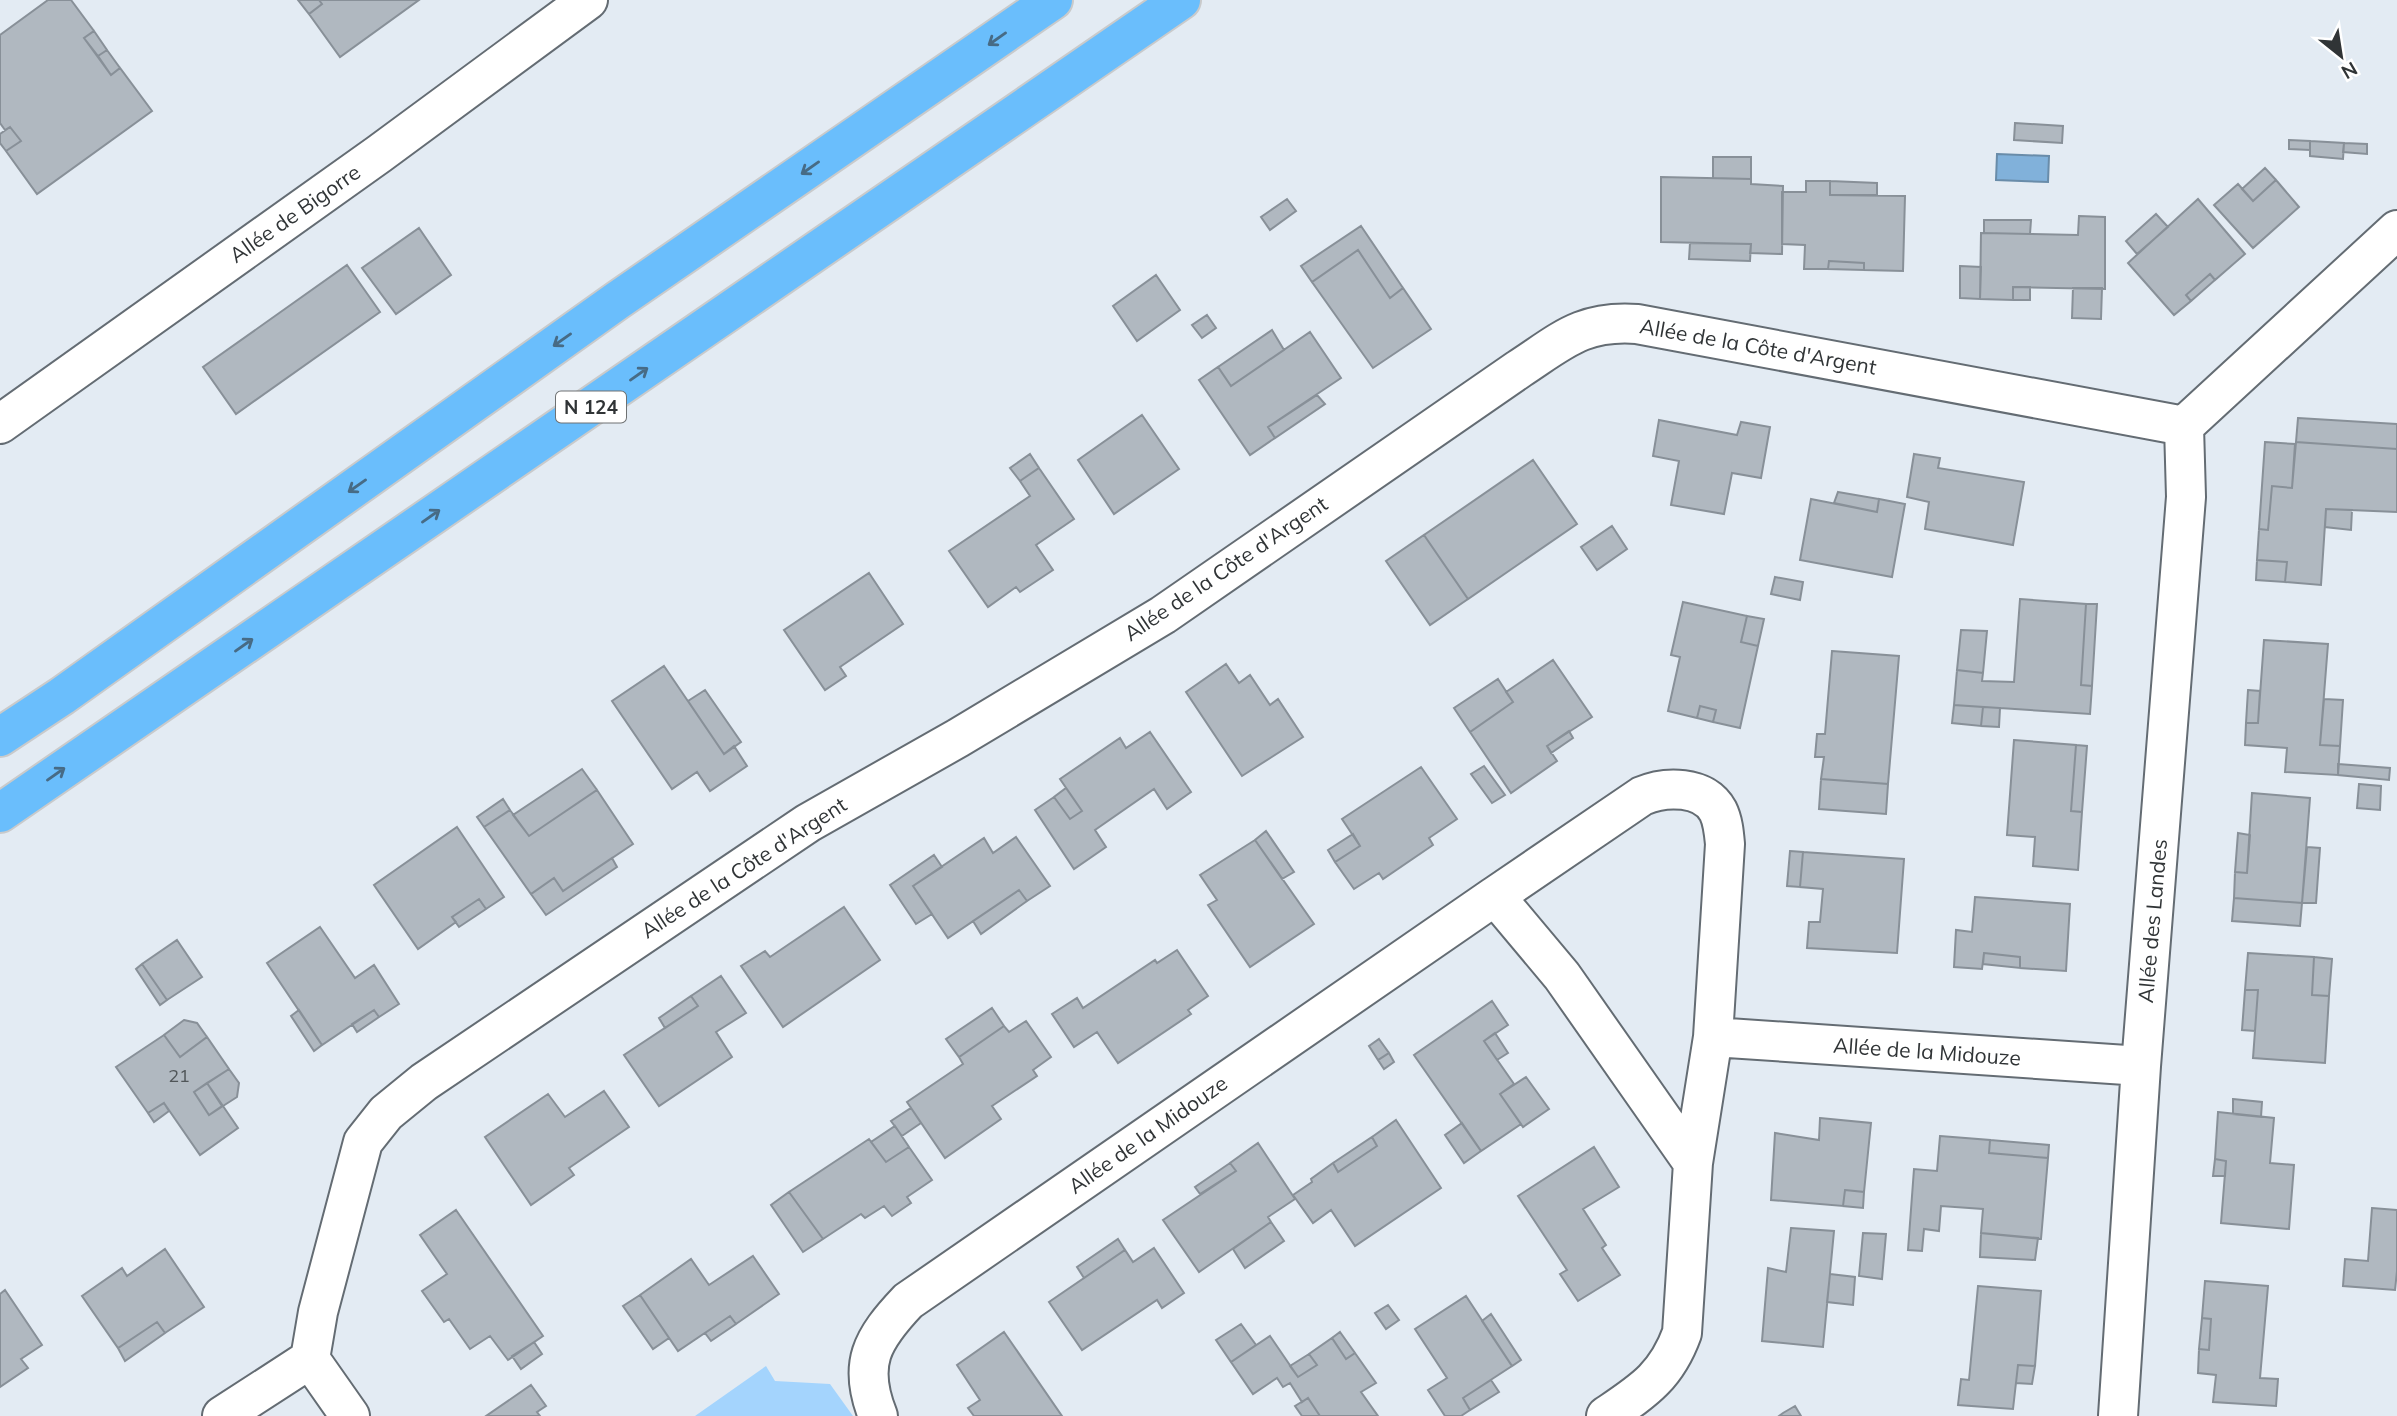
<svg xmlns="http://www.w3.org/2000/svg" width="2397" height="1416" font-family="Mulish,sans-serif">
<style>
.green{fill:#a4d4fd}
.water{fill:#81b1da;stroke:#698ca9;stroke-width:2}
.building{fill:#b0b8c0;stroke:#889098;stroke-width:2}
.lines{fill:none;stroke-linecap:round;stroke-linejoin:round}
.minor-casing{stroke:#646c73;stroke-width:42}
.trunk-casing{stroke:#c9cacb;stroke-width:42}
.minor{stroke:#fff;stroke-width:38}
.trunk{stroke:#6abefc;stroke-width:38}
.oneway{stroke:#476b85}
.labels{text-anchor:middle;stroke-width:5;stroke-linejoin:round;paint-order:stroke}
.number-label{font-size:18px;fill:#505558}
.shield{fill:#fff;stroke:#6e7172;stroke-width:2}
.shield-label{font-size:19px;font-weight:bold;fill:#303436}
.street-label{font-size:21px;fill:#303436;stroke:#fff}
</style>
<rect width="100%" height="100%" fill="#e3ebf3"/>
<path class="green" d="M766,1366L775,1381L830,1384L853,1416H695Z"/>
<path class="water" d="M1997,154L2049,156L2048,182L1996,180Z"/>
<path class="building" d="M48,0H71L94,31L84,38L111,75L120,68L152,111L37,194L6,151L21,141L10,127L5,130L0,123V35Z
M298,0H319L322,4L309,14Z
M319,0H419L340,57L309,14L322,4Z
M94,31L107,50L98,56L84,38Z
M107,50L120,68L111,75L98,56Z
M2015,123L2063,126L2062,143L2014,140Z
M10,127L21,141L6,151L0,143V134Z
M2289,140L2310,141V150L2289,149Z
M2310,141L2344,143L2343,159L2310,156Z
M2344,143L2367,144V154L2343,152Z
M1713,157H1751V179L1713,178Z
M2265,168L2276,180L2253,201L2242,189Z
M1661,177L1751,179V184L1783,186L1782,254L1750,253L1751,244L1661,242Z
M2276,180L2299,207L2253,248L2214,205L2238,184L2253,201Z
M1806,181H1830V195L1905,196L1903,271L1864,270V263L1829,261L1828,269H1804L1805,245L1782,244V192H1806Z
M1830,181L1877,183V195H1830Z
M1287,199L1296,211L1270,230L1261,217Z
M2198,199L2245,254L2215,280L2210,274L2186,295L2191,301L2174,315L2128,263Z
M2156,214L2168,227L2137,254L2126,241Z
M2079,216L2105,217V289L2013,287V300L1980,299L1981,233L2078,235Z
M1984,220H2031L2030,234L1984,233Z
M1361,226L1403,288L1390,298L1358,250L1312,282L1301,266Z
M419,228L451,275L396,314L362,268Z
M1690,243L1751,244L1750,261L1689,259Z
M1358,250L1390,298L1403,288L1431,329L1373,368L1312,282Z
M1829,261L1864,263V270L1828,269Z
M347,265L380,312L236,414L203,367Z
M1960,266L1981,267L1980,299L1960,298Z
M2210,274L2215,280L2191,301L2186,295Z
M1156,275L1180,310L1137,341L1113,306Z
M2013,287H2030V300H2013Z
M2073,288H2102L2101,319L2072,318Z
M1207,315L1216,328L1202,338L1192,325Z
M1272,330L1284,350L1231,386L1218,367Z
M1310,332L1341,378L1268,427L1275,438L1250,455L1199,380L1218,367L1231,386Z
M1317,395L1325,404L1275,438L1268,427Z
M1142,415L1179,469L1114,514L1078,460Z
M2298,418L2397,424V449L2296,442Z
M1659,420L1737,435L1741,422L1770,427L1761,478L1732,473L1724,514L1671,505L1679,461L1653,456Z
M2265,442L2295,444L2292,488L2272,486L2268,530L2259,529Z
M2296,442L2397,449V512L2326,509L2321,585L2285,582L2287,562L2257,560L2259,529L2268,530L2272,486L2292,488Z
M1030,454L1039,468L1020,481L1010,468Z
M1914,454L1940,458L1938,468L2024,482L2013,545L1925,529L1929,502L1907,497Z
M1533,460L1577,524L1468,599L1424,535Z
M1039,468L1074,519L1036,545L1053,570L1020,592L1016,587L988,607L949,551L1030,496L1020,481Z
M1838,492L1879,499L1877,512L1834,503Z
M1811,499L1877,512L1879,499L1905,504L1892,577L1800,560Z
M2326,509L2352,510L2351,530L2325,527Z
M1612,526L1627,549L1597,570L1581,547Z
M1424,535L1468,599L1430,625L1386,561Z
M2257,560L2287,562L2285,582L2256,580Z
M869,573L903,624L840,667L846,676L825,690L784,630Z
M1775,577L1803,582L1800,600L1771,594Z
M2020,599L2086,604L2081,685L2092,686L2090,714L1954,705L1957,670L1983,673L1982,681L2014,682Z
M1683,602L1747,616L1741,642L1758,646L1740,728L1713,722L1716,710L1700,706L1697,718L1668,711L1680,657L1671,655Z
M2086,604H2097L2092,686L2081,685Z
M1747,616L1764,619L1758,646L1741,642Z
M1961,630L1987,631L1983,673L1957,670Z
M2264,640L2328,644L2320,745L2340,746L2338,775L2285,772L2287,748L2245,745L2246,723H2258Z
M1832,651L1899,656L1888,784L1821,779L1824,757H1815L1817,734H1825Z
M1553,660L1592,717L1547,746L1557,761L1511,793L1470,732L1513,702L1506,692Z
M1226,664L1239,683L1250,675L1270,705L1278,699L1303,737L1242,776L1186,692Z
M664,666L724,754L734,746L747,766L710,791L697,772L672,789L612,701Z
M1498,679L1513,702L1470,732L1454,708Z
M705,690L741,742L724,754L688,701Z
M2248,690L2260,691L2258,723H2246Z
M2324,699L2343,700L2340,746L2320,745Z
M1954,705L1983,707L1981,726L1952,723Z
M1700,706L1716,710L1713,722L1697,718Z
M1983,707L2000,708L1999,727L1981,726Z
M1569,731L1573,738L1551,753L1547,746Z
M1150,732L1191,792L1167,809L1154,789L1095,830L1106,847L1074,869L1035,810L1054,797L1070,819L1082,811L1060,779L1120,738L1126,748Z
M2014,740L2076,745L2071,811L2082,812L2078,870L2033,866L2035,837L2007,835Z
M2076,745L2087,746L2082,812L2071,811Z
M2338,764L2390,768L2389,780L2338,775Z
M1484,766L1505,795L1492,803L1471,774Z
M1421,767L1457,819L1429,838L1433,845L1383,879L1379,873L1354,889L1335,862L1360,846L1342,819Z
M582,769L597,790L529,836L513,815Z
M1821,779L1888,784L1886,814L1819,809Z
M2359,784L2381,786L2380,810L2357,808Z
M1066,788L1082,811L1070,819L1054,797Z
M597,790L633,844L563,891L554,878L531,894L484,827L510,810L529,836Z
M2252,793L2310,798L2302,903L2234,898L2235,872L2247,873Z
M503,799L510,810L484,827L477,817Z
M457,827L504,897L486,909L479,899L452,917L456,922L418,949L374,885Z
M1266,831L1294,872L1282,879L1255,840Z
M2238,833L2250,835L2247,873L2235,872Z
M1353,834L1360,846L1335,862L1328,850Z
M1016,837L1050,886L1027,901L1019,890L948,938L913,886L984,838L993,853Z
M1255,840L1314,924L1250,967L1208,905L1217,900L1200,875Z
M2307,847L2320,848L2316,903H2302Z
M1790,851L1803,852L1800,887L1787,886Z
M1803,852L1904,859L1897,953L1807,948L1809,922H1820L1823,889L1800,887Z
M934,855L942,867L913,886L932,914L916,924L890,885Z
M612,858L617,867L546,915L531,894L554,878L563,891Z
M1019,890L1027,901L981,934L973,921Z
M1975,897L2070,904L2066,971L2020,968V957L1984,953L1982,969L1954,967L1956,930L1972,932Z
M2234,898L2302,903L2300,926L2232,921Z
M479,899L486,909L459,927L452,917Z
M844,907L880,960L783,1027L741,966L765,951L770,957Z
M320,927L355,978L374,965L399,1004L379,1017L374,1010L322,1045L267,963Z
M177,940L202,977L167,1000L142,964Z
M1177,950L1208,996L1188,1010L1191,1014L1118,1063L1097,1032L1074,1047L1052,1014L1077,998L1083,1008L1155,960L1157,963Z
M1984,953L2020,957V968L1983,964Z
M2248,953L2314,957L2312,995L2329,996L2325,1063L2253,1058L2258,990H2245Z
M2314,957L2332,959L2329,996L2312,995Z
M142,964L167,1000L160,1005L136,969Z
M721,976L746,1013L716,1032L732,1057L659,1106L624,1055L698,1006L691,996Z
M2245,990H2258L2255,1031L2242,1030Z
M691,996L698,1006L665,1028L659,1018Z
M1492,1001L1508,1025L1484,1041L1514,1084L1500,1094L1521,1124L1481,1151L1414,1055Z
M992,1008L1004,1026L959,1057L946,1039Z
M299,1010L322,1045L314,1051L291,1016Z
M374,1010L379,1017L357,1032L352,1024Z
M184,1020L197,1023L207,1037L180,1057L164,1035Z
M1026,1021L1051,1057L1033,1070L1037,1076L992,1106L1001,1119L945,1158L907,1102L963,1064L959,1057L1004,1026L1009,1032Z
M1495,1033L1508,1053L1497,1060L1484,1041Z
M164,1035L180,1057L207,1037L229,1069L194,1092L209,1115L223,1106L238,1128L200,1155L164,1103L148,1113L116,1067Z
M1379,1039L1389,1053L1378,1060L1369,1046Z
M1389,1053L1394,1062L1384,1069L1378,1060Z
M229,1069L239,1083L237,1097L223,1106L207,1083Z
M1526,1077L1549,1109L1523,1127L1500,1094Z
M207,1083L222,1106L209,1115L194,1092Z
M604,1091L629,1127L569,1168L574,1175L531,1205L485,1137L548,1094L565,1117Z
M2233,1099L2262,1102L2261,1117L2233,1114Z
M164,1103L169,1111L154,1122L148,1113Z
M911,1108L921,1123L902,1136L891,1121Z
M2218,1112L2274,1118L2270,1163L2294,1165L2289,1229L2221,1223L2226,1161L2215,1159Z
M1820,1118L1871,1123L1864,1192L1845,1190L1843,1206L1771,1200L1775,1133L1819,1140Z
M1396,1120L1441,1188L1355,1246L1331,1210L1313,1223L1293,1195L1312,1182L1311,1179L1333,1163L1338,1172L1377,1146L1372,1137Z
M1462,1123L1481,1151L1464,1163L1445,1135Z
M895,1126L909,1147L886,1162L871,1142Z
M1940,1136L1990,1140L1989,1153L2048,1158L2041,1239L1981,1233L1983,1209L1941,1206L1939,1231L1924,1229L1922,1251L1908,1250L1914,1169L1937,1171Z
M1372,1137L1377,1146L1338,1172L1333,1163Z
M869,1139L886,1162L909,1147L932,1180L907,1197L911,1203L892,1216L884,1206L865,1218L861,1214L823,1239L789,1192Z
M1990,1140L2049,1145L2048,1158L1989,1153Z
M1258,1143L1295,1199L1268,1217L1271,1222L1199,1272L1163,1220L1236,1171L1230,1163Z
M1594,1147L1619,1187L1583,1209L1606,1245L1602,1248L1620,1275L1578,1301L1560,1274L1567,1270L1518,1196Z
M2215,1159L2226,1161L2225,1176H2213Z
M1230,1163L1236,1171L1200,1194L1195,1187Z
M1845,1190L1864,1192L1863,1208L1843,1206Z
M789,1192L823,1239L803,1252L771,1205Z
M2372,1208L2397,1210V1271L2395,1290L2343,1286L2345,1259L2368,1261Z
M456,1210L543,1336L508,1360L490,1336L470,1349L449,1319L444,1322L422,1291L447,1274L420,1235Z
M1271,1222L1284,1241L1245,1268L1233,1249Z
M1791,1228L1834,1231L1823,1347L1762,1341L1768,1268L1786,1272Z
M1863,1233L1886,1234L1882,1279L1859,1276Z
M1981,1233L2038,1238L2035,1260L1980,1257Z
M1118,1239L1125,1250L1084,1278L1077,1267Z
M1154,1248L1184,1293L1162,1308L1157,1300L1082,1350L1049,1302L1125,1250L1133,1262Z
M165,1249L204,1307L165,1333L157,1322L118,1348L82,1296L122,1268L127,1276Z
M753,1256L779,1294L736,1324L730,1316L678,1351L640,1295L691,1259L709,1285Z
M1830,1274L1855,1277L1853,1305L1827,1302Z
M2205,1281L2268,1286L2260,1378L2278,1379L2276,1406L2213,1402L2216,1375L2198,1373L2199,1349L2209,1350L2211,1319L2202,1318Z
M1978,1286L2041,1291L2035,1366L2018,1365L2013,1409L1958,1405L1961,1379L1969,1380Z
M5,1290L42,1345L21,1359L28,1368L0,1387V1294Z
M640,1295L669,1338L653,1349L623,1306Z
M1466,1296L1512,1366L1463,1398L1470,1410L1461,1416H1445L1428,1390L1447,1378L1415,1329Z
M1388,1305L1399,1320L1386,1329L1375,1313Z
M1491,1314L1521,1360L1512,1366L1482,1321Z
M730,1316L736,1324L711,1341L705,1333Z
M2202,1318L2211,1319L2209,1350L2199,1349Z
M157,1322L165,1333L125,1361L118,1348Z
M1241,1324L1256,1345L1231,1362L1216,1340Z
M1004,1332L1062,1416H974L968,1408L980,1400L957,1365Z
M1340,1332L1355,1353L1346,1359L1332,1338Z
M1270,1336L1298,1377L1317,1365L1309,1354L1332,1338L1346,1359L1355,1353L1376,1383L1361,1392L1378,1416H1320L1308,1398L1302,1402L1290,1383L1283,1387L1277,1378L1253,1394L1231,1362Z
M534,1342L542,1354L521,1369L512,1356Z
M1309,1354L1317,1365L1298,1377L1290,1366Z
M2018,1365L2035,1366L2032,1384L2016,1383Z
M1491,1380L1499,1392L1470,1410L1463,1398Z
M531,1385L546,1406L537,1412L540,1416H486Z
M1308,1398L1320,1416H1302L1295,1406Z
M1795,1406L1801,1416H1779L1783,1413Z"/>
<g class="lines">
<g class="minor-casing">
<path id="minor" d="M0,424L379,154L588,0
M2184,426L2397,230
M1693,1163L1562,976L1495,896L1642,796C1665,786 1704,785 1718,811C1723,821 1724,833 1725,844L1713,1037
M222,1416L310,1359
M350,1416L310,1359L318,1312L363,1142L386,1113L424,1082L808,823L958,738L1163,615L1519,369C1562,341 1582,320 1637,324L2184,426
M878,1416C857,1364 872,1339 908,1301L1495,896
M1606,1416C1643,1391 1666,1377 1682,1333L1693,1163L1713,1037L2141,1066
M2118,1416L2141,1066L2186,497L2184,426"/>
</g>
<g class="trunk-casing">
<path id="trunk" d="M0,737L62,696L618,300L1053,0
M0,813L1181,0"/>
</g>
<use href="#minor" class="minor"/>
<use href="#trunk" class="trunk"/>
</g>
<defs><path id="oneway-shaft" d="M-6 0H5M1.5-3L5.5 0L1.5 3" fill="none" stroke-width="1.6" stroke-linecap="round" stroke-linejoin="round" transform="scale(1.75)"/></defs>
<g class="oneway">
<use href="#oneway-shaft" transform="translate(997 39) rotate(145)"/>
<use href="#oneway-shaft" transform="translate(810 168) rotate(145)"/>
<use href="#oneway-shaft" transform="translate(562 340) rotate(145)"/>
<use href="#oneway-shaft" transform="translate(639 374) rotate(-35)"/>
<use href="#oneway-shaft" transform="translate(357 486) rotate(145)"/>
<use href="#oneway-shaft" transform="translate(431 516) rotate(-35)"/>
<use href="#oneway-shaft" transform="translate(244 645) rotate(-35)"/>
<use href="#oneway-shaft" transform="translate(56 774) rotate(-35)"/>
</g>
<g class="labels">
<g class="number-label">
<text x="179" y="1082">21</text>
</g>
<rect class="shield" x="556" y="391.5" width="70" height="31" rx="5"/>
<g class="shield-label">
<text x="591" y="414">N 124</text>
</g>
<g class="street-label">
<text transform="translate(295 214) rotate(-35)" y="7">Allée de Bigorre</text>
<text transform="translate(1758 347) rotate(10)" y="7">Allée de la Côte d'Argent</text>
<text transform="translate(1226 569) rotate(-34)" y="7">Allée de la Côte d'Argent</text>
<text transform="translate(744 868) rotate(-33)" y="7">Allée de la Côte d'Argent</text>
<text transform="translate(2153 921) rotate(-85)" y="7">Allée des Landes</text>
<text transform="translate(1927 1052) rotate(4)" y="7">Allée de la Midouze</text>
<text transform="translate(1148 1135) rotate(-35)" y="7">Allée de la Midouze</text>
</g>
</g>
<g transform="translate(2341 56) rotate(150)" stroke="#ffffff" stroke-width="5" paint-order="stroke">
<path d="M0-5L12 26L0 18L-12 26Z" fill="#303436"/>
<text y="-10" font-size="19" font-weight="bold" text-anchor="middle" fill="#303436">N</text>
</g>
</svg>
